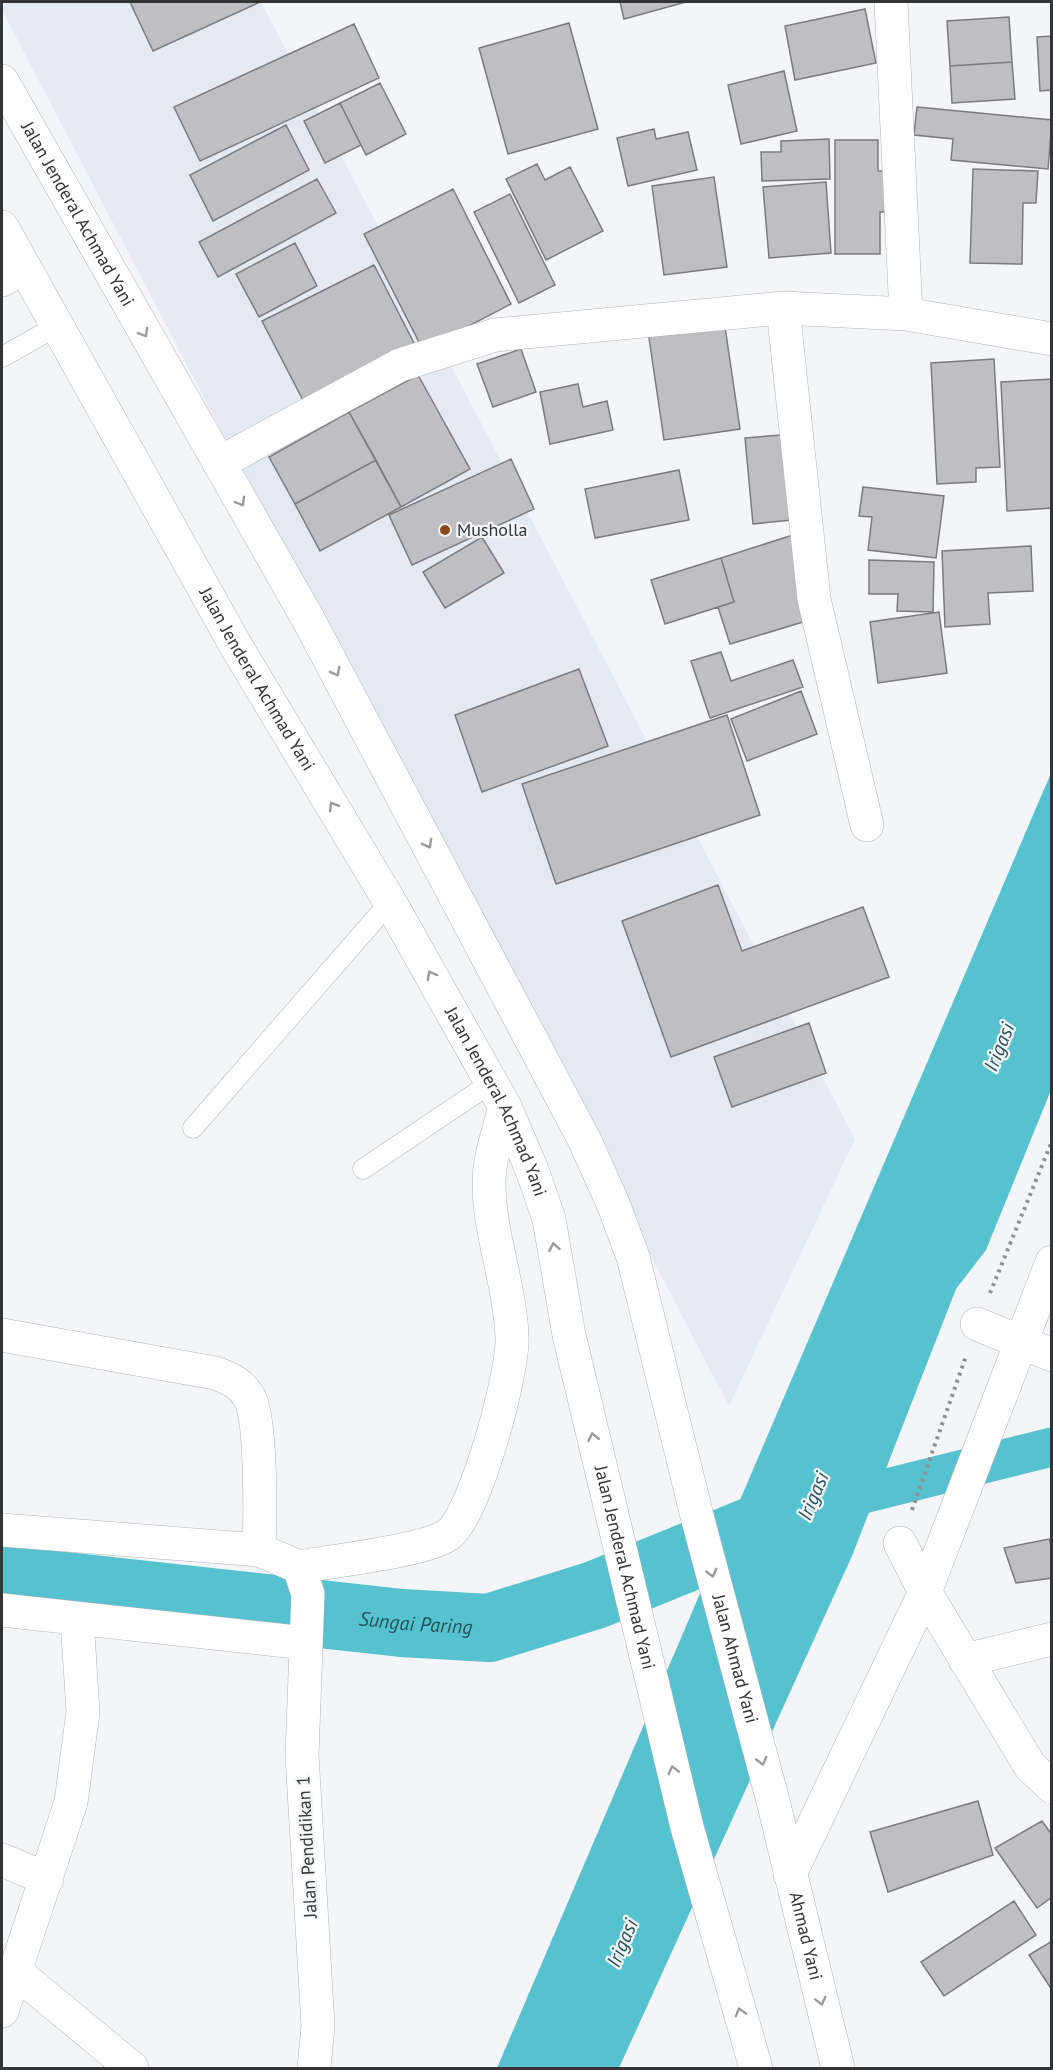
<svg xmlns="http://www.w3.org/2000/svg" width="1053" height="2070" font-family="'PT Sans',sans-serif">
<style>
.built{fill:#e4eaf4}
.water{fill:#57c2cf}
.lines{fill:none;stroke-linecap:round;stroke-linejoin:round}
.canal{stroke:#57c2cf;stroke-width:39}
.river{stroke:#57c2cf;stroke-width:68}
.building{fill:#bfbec2;stroke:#7c7b7f;stroke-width:1.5}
.service-casing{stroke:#b0b2b5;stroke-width:21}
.minor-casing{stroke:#b0b2b5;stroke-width:34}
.trunk-casing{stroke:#b0b2b5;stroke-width:34}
.path{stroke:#8f9092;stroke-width:4;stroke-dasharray:3 4.5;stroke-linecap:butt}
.service{stroke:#fff;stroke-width:20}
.minor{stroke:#fff;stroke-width:33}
.trunk{stroke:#fff;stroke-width:33}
.oneway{stroke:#999a9a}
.poi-dot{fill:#8c481d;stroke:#f3f5f8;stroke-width:2}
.labels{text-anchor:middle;stroke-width:4.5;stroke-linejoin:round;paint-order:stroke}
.street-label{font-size:18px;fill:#333435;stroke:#f3f5f8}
.poi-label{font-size:18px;fill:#333435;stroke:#f3f5f8;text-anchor:start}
.water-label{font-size:20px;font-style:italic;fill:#245359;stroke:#f3f5f8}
</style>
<rect width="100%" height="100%" fill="#f3f5f8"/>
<path class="built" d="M2,2H261L855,1139L729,1406L2,10Z"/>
<path class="water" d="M1051,773V1090L986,1250L956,1289L852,1556L619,2068H497Z"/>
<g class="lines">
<path class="canal" d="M827,1503L1052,1447"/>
<path class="river" id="s1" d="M2,1579L402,1623L489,1628L595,1595L809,1508"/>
</g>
<path class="building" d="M130,2H260L153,51Z
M620,2H686L624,19Z
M865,9L876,63L795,80L785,26Z
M1009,17L1012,62L950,66L947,21Z
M569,23L598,129L508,154L479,48Z
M354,24L379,78L200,161L174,107Z
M1052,36V90L1040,91L1037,37Z
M1012,62L1015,99L952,103L950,66Z
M784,71L797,131L741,144L728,85Z
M380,83L406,134L366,155L340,103Z
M340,103L361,145L325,163L304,121Z
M917,107L1052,120L1048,169L951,160L953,139L914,135Z
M286,125L309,170L213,221L190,175Z
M654,129L656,139L688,132L697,170L628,186L617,138Z
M829,139L830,179L762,181L761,152H781V141Z
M835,140H878V171H887V212H880V254H835Z
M537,164L545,180L570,167L603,231L546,260L506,179Z
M973,169L1038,171L1036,203H1023L1022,264L970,263Z
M714,177L727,267L664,275L652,186Z
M317,179L336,213L218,277L199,242Z
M826,182L831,253L769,258L763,187Z
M453,189L511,304L423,350L364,234Z
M510,194L555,285L519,303L474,212Z
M295,243L317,286L259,317L236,274Z
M374,265L416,347L305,404L262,321Z
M724,320L740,429L664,440L648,331Z
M521,349L536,392L493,407L477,364Z
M994,359L1000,467L976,468V482L937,484L931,363Z
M418,375L470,469L401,507L349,412Z
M1052,379V508L1007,511L1001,382Z
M578,384L583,407L607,401L613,430L550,444L540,392Z
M349,412L376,460L295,504L269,457Z
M793,434L802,519L753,524L745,438Z
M511,459L534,509L412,565L389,515Z
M376,460L401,507L320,551L295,504Z
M679,470L689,520L595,538L585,489Z
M863,487L944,496L936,558L868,550L872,517L859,516Z
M793,535L813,619L730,644L718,607L734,602L721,558Z
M482,537L504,573L445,608L423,572Z
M1031,546L1033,591L988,593L990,624L945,627L942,551Z
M721,558L734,602L665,624L651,580Z
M869,560L934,562L933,612L897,611L898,594H869Z
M939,612L947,673L878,683L870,622Z
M721,652L731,681L793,660L803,687L710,718L691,661Z
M579,669L608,746L482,792L455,715Z
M801,691L817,734L747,761L731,719Z
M727,715L760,815L556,884L522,784Z
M718,885L742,951L863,907L889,977L671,1057L622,921Z
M809,1023L826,1073L732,1107L714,1057Z
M1049,1539L1052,1546V1578L1016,1583L1004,1548Z
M978,1801L993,1855L888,1892L870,1832Z
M1042,1821L1052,1835V1897L1037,1908L995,1848Z
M1014,1901L1036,1935L944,1996L921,1962Z
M1052,1941V1990L1029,1955Z"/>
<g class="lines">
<g class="service-casing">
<path id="service" d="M2,357L57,326
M193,1128L390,902
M363,1169L491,1083"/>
</g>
<g class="minor-casing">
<path id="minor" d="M891,2L906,314
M2,280L24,267
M783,308L814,599L867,825
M219,463L400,365L495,335L783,308L906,314L1052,339
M977,1324L1052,1355
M2,1335L215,1373C229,1378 241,1383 249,1397C262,1418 260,1521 259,1550L299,1567
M2,1530L259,1550
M900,1543L925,1592L1030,1766L1052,1787
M2,1610L305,1643
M965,1660L1052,1639
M2,1860L47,1879
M790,1874L925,1592L1052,1262
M16,1972L132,2068
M2,2011L71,1802L83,1712L77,1619
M314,2068L318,2026L302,1755L308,1594L299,1567C331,1561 428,1551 449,1534C476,1512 514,1371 512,1336C510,1284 489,1234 489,1183C489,1157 499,1131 505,1107"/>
</g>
<g class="trunk-casing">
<g id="trunk">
<path id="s2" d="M2,81L307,617L585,1141L614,1206L633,1257L697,1516L773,1801L838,2068"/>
<path id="s3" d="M2,227L236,646L390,902L505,1107L532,1170L549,1219L569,1335L687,1827L756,2068"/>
</g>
</g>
<path class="path" d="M990,1293L1052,1141
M912,1510L966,1356"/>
<use href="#service" class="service"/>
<use href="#minor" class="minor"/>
<use href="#trunk" class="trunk"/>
</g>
<defs><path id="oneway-chevron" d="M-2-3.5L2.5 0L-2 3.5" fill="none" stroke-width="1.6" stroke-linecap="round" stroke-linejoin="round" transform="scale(1.5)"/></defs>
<g class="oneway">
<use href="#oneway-chevron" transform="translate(144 333) rotate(60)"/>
<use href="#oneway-chevron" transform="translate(241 502) rotate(60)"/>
<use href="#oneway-chevron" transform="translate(336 672) rotate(62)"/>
<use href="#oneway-chevron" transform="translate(333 806) rotate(-121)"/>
<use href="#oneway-chevron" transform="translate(428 844) rotate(62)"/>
<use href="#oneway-chevron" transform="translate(431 975) rotate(-119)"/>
<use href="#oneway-chevron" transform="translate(554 1247) rotate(-100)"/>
<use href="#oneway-chevron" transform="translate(593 1437) rotate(-103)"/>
<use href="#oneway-chevron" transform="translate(712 1573) rotate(75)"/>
<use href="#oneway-chevron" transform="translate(762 1761) rotate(75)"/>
<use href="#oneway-chevron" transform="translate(673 1770) rotate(-104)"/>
<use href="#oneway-chevron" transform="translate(821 2001) rotate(76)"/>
<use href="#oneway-chevron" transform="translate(740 2012) rotate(-106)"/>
</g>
<circle class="poi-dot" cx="445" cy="530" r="6"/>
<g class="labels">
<g class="street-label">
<text dy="6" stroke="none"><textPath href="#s2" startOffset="153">Jalan Jenderal Achmad Yani</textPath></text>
<text dy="6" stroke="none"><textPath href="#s3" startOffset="519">Jalan Jenderal Achmad Yani</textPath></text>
<text dy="6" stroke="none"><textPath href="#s3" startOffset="1005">Jalan Jenderal Achmad Yani</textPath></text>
<text dy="6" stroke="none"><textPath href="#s3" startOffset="1491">Jalan Jenderal Achmad Yani</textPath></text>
<text dy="6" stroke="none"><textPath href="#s2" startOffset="1750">Jalan Ahmad Yani</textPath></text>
<text transform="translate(307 1847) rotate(-93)" y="6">Jalan Pendidikan 1</text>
<text dy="6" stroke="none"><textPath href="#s2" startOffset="2036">Ahmad Yani</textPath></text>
</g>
<g class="poi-label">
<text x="457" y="536">Musholla</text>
</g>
<g class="water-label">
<text transform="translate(999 1047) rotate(-68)" y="7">Irigasi</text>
<text transform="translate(813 1496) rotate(-67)" y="7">Irigasi</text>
<text dy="7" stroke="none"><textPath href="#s1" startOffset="416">Sungai Paring</textPath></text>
<text transform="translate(622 1943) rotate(-67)" y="7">Irigasi</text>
</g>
</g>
<rect width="1053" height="2070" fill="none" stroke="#333435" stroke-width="6"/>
</svg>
